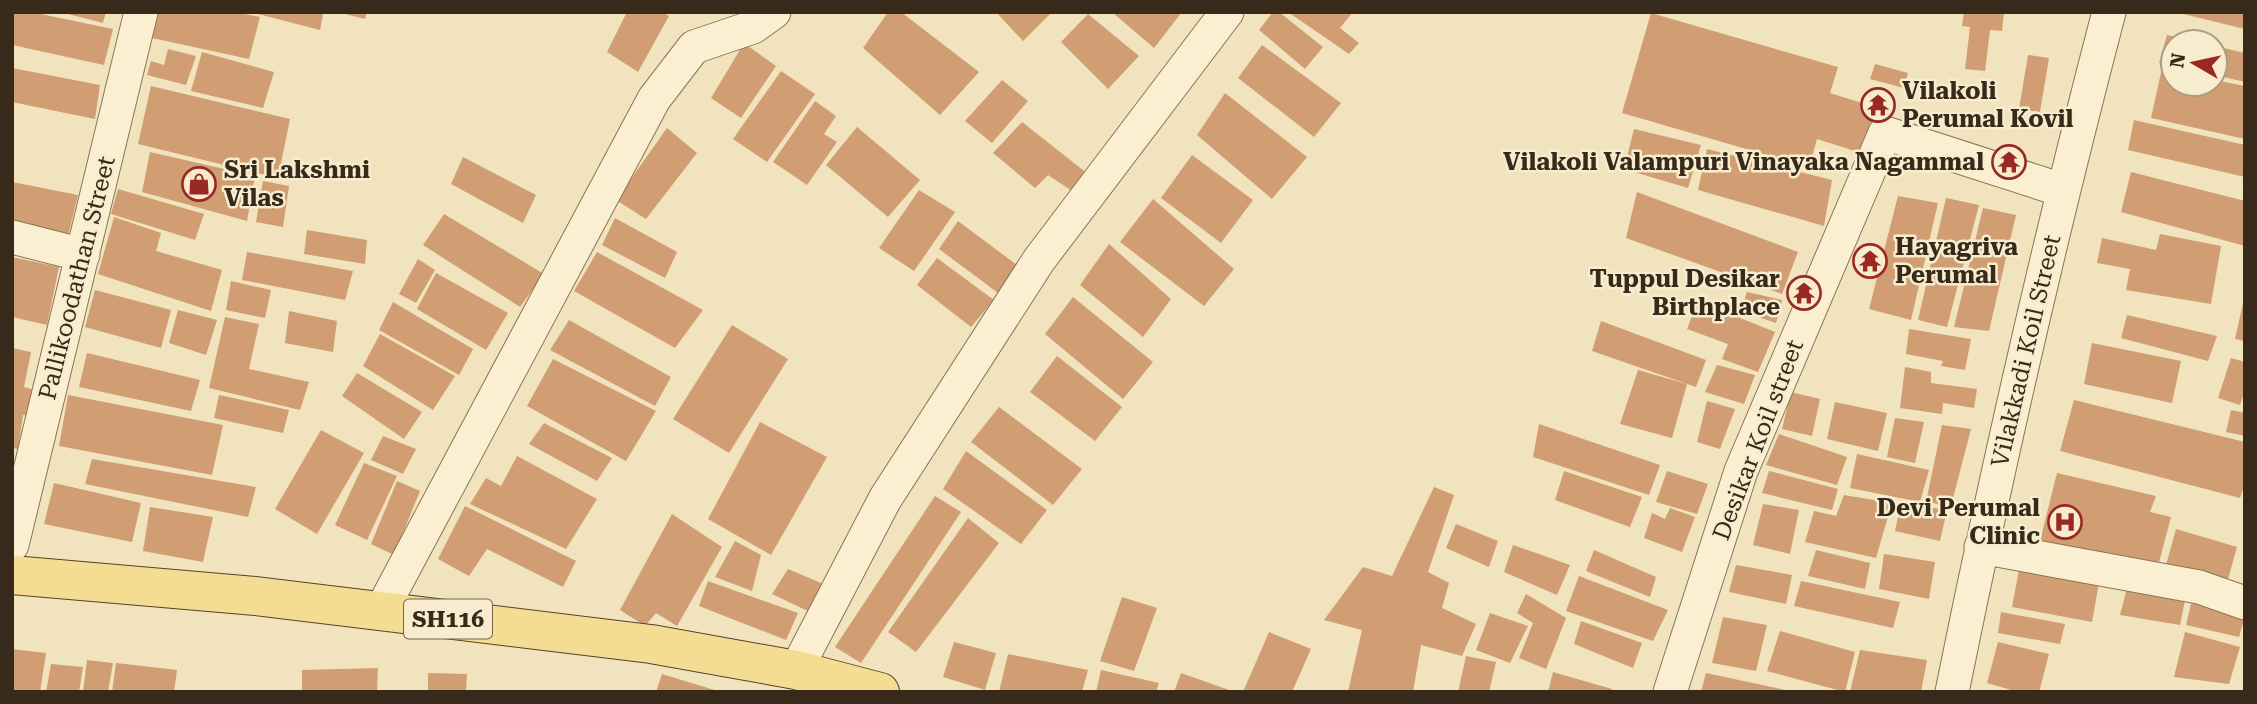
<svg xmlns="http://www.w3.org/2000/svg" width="2257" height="704" font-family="'Roboto Serif',serif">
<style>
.building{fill:#d09e72}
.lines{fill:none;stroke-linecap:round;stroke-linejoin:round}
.minor-casing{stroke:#897456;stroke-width:35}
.major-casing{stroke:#56412b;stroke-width:40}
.minor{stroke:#faf0d1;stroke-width:33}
.major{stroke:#f5dc93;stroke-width:38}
.labels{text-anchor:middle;stroke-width:5;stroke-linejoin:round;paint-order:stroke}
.shield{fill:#f7edce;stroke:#716451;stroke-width:2}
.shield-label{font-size:23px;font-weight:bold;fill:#372a1b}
.poi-label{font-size:24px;font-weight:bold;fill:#372a1b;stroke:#f7edce;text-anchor:start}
.street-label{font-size:24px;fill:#372a1b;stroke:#f7edce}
</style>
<rect width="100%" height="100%" fill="#f0e3be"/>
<path class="building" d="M12,12H31L113,29L104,65L12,45Z
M60,12H106L103,23Z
M158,12H235L260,17L249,59L152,38Z
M250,12H316L323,14L320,30Z
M337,12H367L365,19Z
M627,12H662L669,16L638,72L607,52Z
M888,12H901L979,72L940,115L863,48Z
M996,12H1052L1023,41Z
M1112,12H1182L1154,48Z
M1273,12H1279L1323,47L1305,69L1259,30Z
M1288,12H1353L1340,28L1359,43L1349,54Z
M1964,12H2004L2002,31L1990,30L1985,71L1965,69L1970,27L1962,26Z
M2179,12H2245V29L2179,13Z
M1651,13L1838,67L1830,93L1875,107L1861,153L1817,139L1809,167L1622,113Z
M1088,14L1139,56L1108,89L1061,42Z
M2167,35L2192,41L2173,42V66L2159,63Z
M744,43L776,66L741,118L711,98Z
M1262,45L1341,103L1314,137L1238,78Z
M2215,46L2245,53V82L2215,75Z
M168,49L196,56L186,85L147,75L151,61L164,65Z
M202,52L274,72L263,108L191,91Z
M2028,55L2049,58L2040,112L2019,109Z
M1875,64L1908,73L1904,88L1870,79Z
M12,68L100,85L95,119L12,102Z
M2162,68L2173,71V84H2215V80L2245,86V139L2151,118Z
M781,71L815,94L767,162L733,139Z
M1002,80L1028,101L992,143L965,121Z
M151,86L290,119L278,178L138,144Z
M1225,93L1307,157L1272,199L1197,135Z
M815,101L836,116L824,134L837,142L807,185L773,162Z
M2134,120L2245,145V177L2128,150Z
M1022,122L1088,174L1075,193L1048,175L1035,188L993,153Z
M857,127L920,180L888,217L826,165Z
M667,128L697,153L646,219L616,200Z
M1634,129L1701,145L1688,188L1624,169Z
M1707,149L1832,180L1824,226L1698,190Z
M150,152L255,176L247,221L142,192Z
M1192,155L1253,200L1221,243L1161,198Z
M463,157L536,195L523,223L451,184Z
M2131,172L2245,201V246L2121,212Z
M263,181L289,186L283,227L256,222Z
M12,182L78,195L67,240L12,227Z
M118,189L204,214L195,240L111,214Z
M919,190L955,212L914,271L879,248Z
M1637,192L1798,252L1782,294L1626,238Z
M1898,196L1938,203L1911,320L1869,309Z
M1946,198L1979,205L1947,327L1918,320Z
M1153,199L1234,269L1204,306L1120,242Z
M1983,208L2016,215L1989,331L1954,327Z
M444,214L544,274L520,307L423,245Z
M114,217L161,233L156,251L222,270L211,311L98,274Z
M615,218L677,252L665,278L602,245Z
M958,221L1021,268L998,293L939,249Z
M307,230L367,240L365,264L304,254Z
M2160,234L2221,246L2211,304L2126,290L2130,269L2097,263L2102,238L2156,250Z
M1109,244L1171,299L1143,337L1080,285Z
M247,252L353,271L345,300L242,280Z
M597,252L703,310L675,348L574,291Z
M12,257L59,267L47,325L12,317Z
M937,258L994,300L971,327L917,285Z
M418,259L435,270L416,303L399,294Z
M436,273L508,313L486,350L417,309Z
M231,281L271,290L265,318L226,310Z
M95,290L171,310L161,348L85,327Z
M1747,292L1782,300L1776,323L1741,311Z
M1073,297L1153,362L1123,399L1045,334Z
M2244,299H2245V341L2235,339Z
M1698,301L1775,332L1758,372L1722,359L1728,344L1687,329Z
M393,302L473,349L459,375L379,330Z
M178,310L217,320L206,355L169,343Z
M289,311L337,321L333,352L285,343Z
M2127,315L2217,336L2208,361L2121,338Z
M225,317L259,324L249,369L309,382L300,410L209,388Z
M569,320L671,377L655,406L550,350Z
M1601,321L1706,360L1696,387L1592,351Z
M732,325L788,359L729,453L673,419Z
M1909,329L1971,339L1965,370L1941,366L1943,361L1906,354Z
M380,334L455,376L433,410L363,366Z
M2092,343L2181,361L2172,403L2084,384Z
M12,348L31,352L24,387L35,390L30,416L23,415L18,449L12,448Z
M87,353L200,380L191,411L79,387Z
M1057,356L1122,407L1095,441L1030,392Z
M2231,358L2245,362V390L2240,405L2218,398Z
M553,359L656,411L626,461L527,406Z
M1717,365L1755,375L1744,404L1705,392Z
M1905,367L1931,372V383L1977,389L1974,408L1943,403L1942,414L1900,408Z
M1638,370L1687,384L1672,438L1620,424Z
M357,373L422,412L404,439L342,396Z
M1791,392L1820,399L1812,436L1782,429Z
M68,395L223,425L212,475L59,446Z
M219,395L289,410L283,433L214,418Z
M2074,400L2245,442V484L2240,498L2060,451Z
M1707,401L1735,409L1720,449L1697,442Z
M1835,402L1887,413L1878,451L1827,439Z
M999,407L1082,469L1053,505L971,442Z
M2231,410L2245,413V436L2226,432Z
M1895,418L1924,422L1915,463L1887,457Z
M760,422L827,457L771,555L708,519Z
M544,423L612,458L597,481L529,444Z
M1539,424L1660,465L1649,495L1533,457Z
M1942,425L1971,429L1951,506L1926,502Z
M321,430L364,453L317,534L275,509Z
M1779,434L1847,457L1837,485L1766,465Z
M383,436L416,449L403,474L371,460Z
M966,451L1047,510L1021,544L943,489Z
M1857,454L1929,470L1920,502L1850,488Z
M517,456L597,499L566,549L470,504L486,478L501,486Z
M92,459L256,487L248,517L85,484Z
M364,463L397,476L367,540L335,525Z
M1564,471L1642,497L1630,527L1555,500Z
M1667,471L1708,484L1697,514L1656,502Z
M1769,471L1838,489L1832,510L1762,493Z
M2057,473L2156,496L2150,512L2171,517L2158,566L2040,541Z
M397,481L420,491L394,555L371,544Z
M54,483L141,503L132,542L44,524Z
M1434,487L1454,495L1428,572L1449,583L1442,608L1476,624L1462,656L1421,645L1413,692H1348L1362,630L1324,620L1363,567L1392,576Z
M1844,495L1892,503L1876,558L1805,542L1814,511L1836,516Z
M935,496L961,512L861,663L835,647Z
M1901,503L1947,510L1940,541L1895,531Z
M1763,504L1799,510L1790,554L1753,545Z
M465,506L576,561L563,587L487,549L469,576L438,559Z
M150,507L213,517L203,562L143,551Z
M1670,508L1695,517L1682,552L1644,538L1652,513L1665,519Z
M672,514L722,547L677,626L656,613L645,626L620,610Z
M968,518L999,543L916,652L888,632Z
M1456,524L1498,541L1489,567L1446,548Z
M2176,529L2237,547L2228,579L2166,565Z
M735,541L761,555L752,591L715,577Z
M1513,545L1570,565L1557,595L1504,572Z
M1594,550L1656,577L1650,597L1586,571Z
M1816,550L1870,563L1865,589L1808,576Z
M1884,554L1935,562L1929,599L1879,589Z
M1736,565L1792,575L1786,604L1729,592Z
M788,569L828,586L812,613L772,594Z
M2019,570L2099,583L2092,622L2012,607Z
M1579,576L1668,610L1653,641L1566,611Z
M708,581L798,613L786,640L699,606Z
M1801,581L1900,602L1893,628L1794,606Z
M2127,588L2185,600L2180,625L2120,615Z
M1526,594L1566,618L1546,669L1519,658L1533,623L1517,613Z
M1122,597L1157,608L1134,671L1100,661Z
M2192,600L2245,616L2239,637L2186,625Z
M2001,612L2065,624L2060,644L1998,633Z
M1490,613L1528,626L1510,663L1476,650Z
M1723,617L1767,625L1756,671L1712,663Z
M1581,621L1642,643L1633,668L1574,644Z
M1780,631L1855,652L1845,692L1767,671Z
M1269,632L1311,649L1292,692H1243Z
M2185,632L2240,647L2229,684L2174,677Z
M954,642L996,653L985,690L943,677Z
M1998,642L2049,654L2039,692H2018L1987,683Z
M12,649L46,653L40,692H12Z
M1860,650L1927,660L1921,692H1850Z
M1008,654L1088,670L1082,692H999Z
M1466,656L1496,662L1489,692H1458Z
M87,660L113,663L108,692H83Z
M116,663L177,670L174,692H112Z
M51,664L83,667L79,692H46Z
M378,668L377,692H302V670Z
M1101,670L1159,683L1156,692H1096Z
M1553,672L1612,689L1611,692H1548Z
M428,673L467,674L466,692H428Z
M1181,673L1232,691V692H1174Z
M1706,673L1790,691V692H1701Z
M662,674L718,691V692H656Z"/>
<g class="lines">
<g class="minor-casing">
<path id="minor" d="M12,237L83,255
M12,545L141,12
M1981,547L2199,587L2245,603
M381,611L654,99L694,47L753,27L774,12
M796,670L885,499L1039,260L1227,12
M1670,692L1741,471L1885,133L2062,190
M1952,692C1998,464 2050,237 2109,12"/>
</g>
<g class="major-casing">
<path id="major" d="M12,575L256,596L651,644L796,670L880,692"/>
</g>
<use href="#minor" class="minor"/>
<use href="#major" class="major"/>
</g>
<defs>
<g id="temple-ring" transform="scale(1.75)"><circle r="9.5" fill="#f7edce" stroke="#9a2923" stroke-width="1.5"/><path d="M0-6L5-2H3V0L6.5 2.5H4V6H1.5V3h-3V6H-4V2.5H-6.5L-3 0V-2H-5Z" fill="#9a2923"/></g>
<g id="shop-ring" transform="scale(1.75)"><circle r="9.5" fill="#f7edce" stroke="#9a2923" stroke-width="1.5"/><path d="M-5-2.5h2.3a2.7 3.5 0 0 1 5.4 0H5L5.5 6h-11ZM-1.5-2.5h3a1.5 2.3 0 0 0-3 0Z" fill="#9a2923"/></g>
<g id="hospital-ring" transform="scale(1.75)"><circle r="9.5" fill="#f7edce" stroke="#9a2923" stroke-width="1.5"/><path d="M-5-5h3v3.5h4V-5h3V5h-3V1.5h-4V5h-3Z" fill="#9a2923"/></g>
</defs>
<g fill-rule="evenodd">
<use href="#temple-ring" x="1878" y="105"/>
<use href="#temple-ring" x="2009" y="162"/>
<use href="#shop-ring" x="199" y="184"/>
<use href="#temple-ring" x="1870" y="261"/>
<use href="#temple-ring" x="1804" y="293"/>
<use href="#hospital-ring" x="2065" y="522"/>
</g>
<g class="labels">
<rect class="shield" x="404" y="599.5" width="88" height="39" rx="5"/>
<g class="shield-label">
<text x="448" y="627">SH116</text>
</g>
<g class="poi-label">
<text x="1902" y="99">Vilakoli<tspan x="1902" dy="28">Perumal Kovil</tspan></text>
<text x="1984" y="170" text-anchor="end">Vilakoli Valampuri Vinayaka Nagammal</text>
<text x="224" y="178">Sri Lakshmi<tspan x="224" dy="28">Vilas</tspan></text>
<text x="1895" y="255">Hayagriva<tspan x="1895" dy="28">Perumal</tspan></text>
<text x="1780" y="287" text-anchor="end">Tuppul Desikar<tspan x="1780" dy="28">Birthplace</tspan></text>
<text x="2040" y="516" text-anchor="end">Devi Perumal<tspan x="2040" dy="28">Clinic</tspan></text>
</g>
<g class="street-label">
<text transform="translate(77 278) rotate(-76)" y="8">Pallikoodathan Street</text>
<text transform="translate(2026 351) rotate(-77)" y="8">Vilakkadi Koil Street</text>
<text transform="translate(1758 440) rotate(-69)" y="8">Desikar Koil street</text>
</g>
</g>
<rect width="2257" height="704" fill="none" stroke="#372a1b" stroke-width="28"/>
<g transform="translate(2194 63) rotate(279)"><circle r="33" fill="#f7edce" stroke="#aa9f86" stroke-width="2"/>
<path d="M0-5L12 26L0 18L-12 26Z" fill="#9a2923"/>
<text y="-10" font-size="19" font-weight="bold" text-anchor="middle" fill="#372a1b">N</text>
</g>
</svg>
